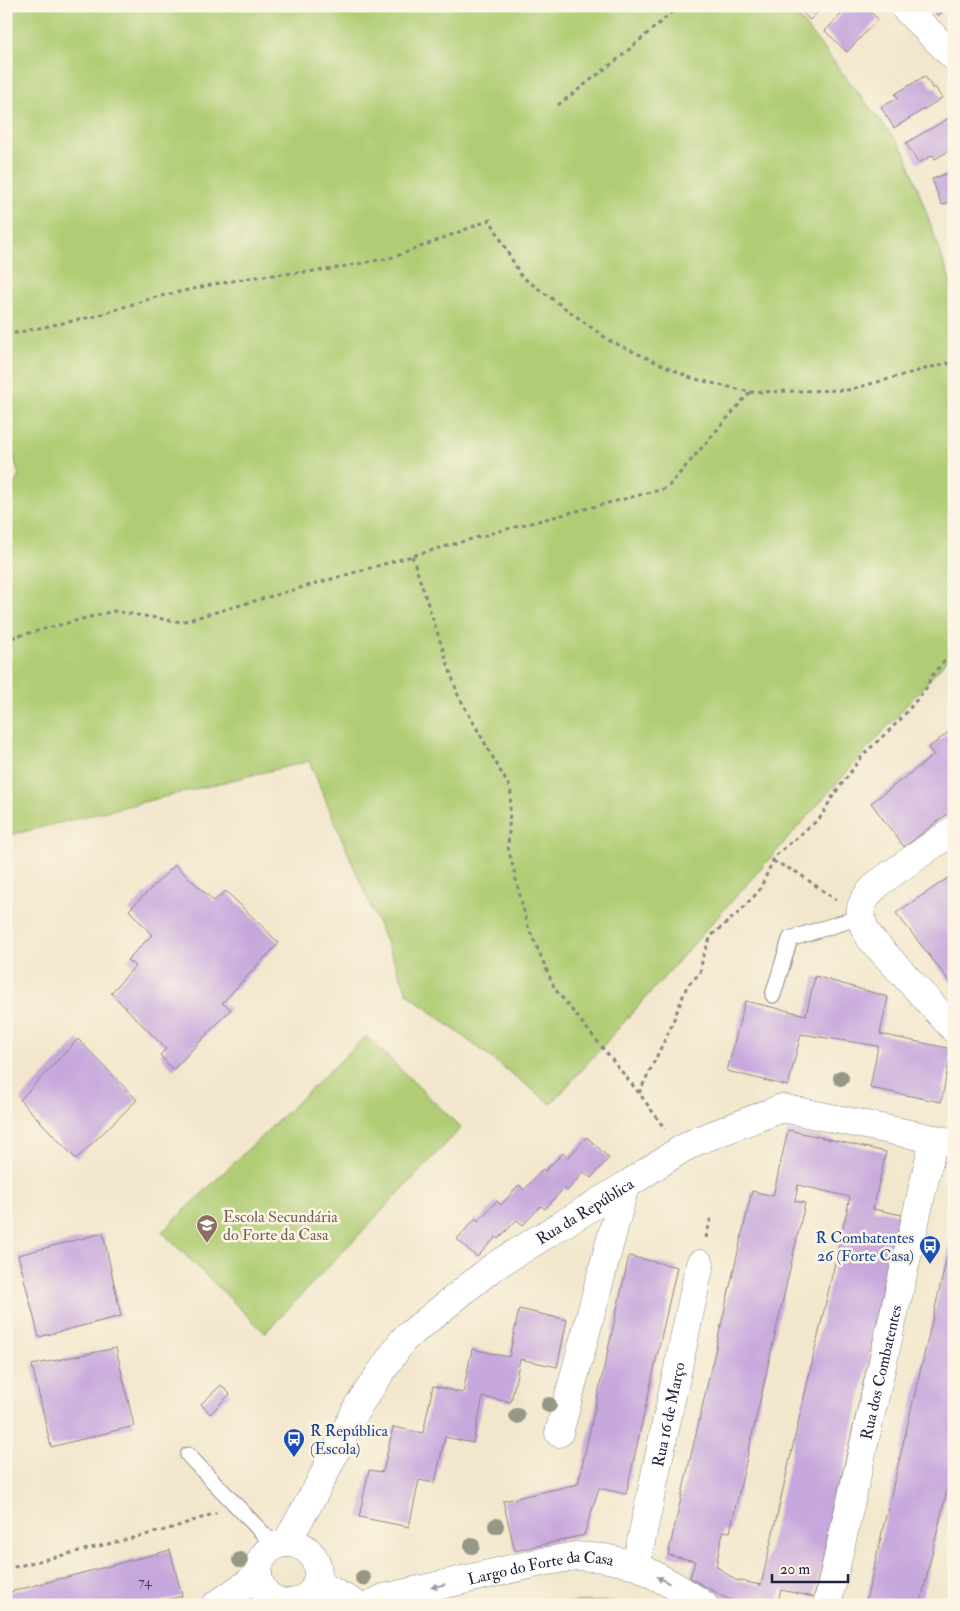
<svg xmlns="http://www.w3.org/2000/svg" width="960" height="1611" font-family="'IM FELL Double Pica',serif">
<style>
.green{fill:#b0cd74;stroke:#697858}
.building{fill:#c7a8dd;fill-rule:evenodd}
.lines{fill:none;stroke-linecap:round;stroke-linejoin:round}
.service-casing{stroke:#8a8484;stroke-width:17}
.minor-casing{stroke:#8a8484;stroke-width:29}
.path{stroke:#8a8484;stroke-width:3;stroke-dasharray:4 4;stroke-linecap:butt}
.service{stroke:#fff;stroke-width:15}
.minor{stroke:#fff;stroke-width:28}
.tree{fill:#979786}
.oneway{fill:#9c9ca7}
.labels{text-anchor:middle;stroke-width:5;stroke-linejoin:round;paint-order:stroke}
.number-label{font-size:14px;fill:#4b4464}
.street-label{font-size:16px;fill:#22223b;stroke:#fcf5e5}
.education-label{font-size:16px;fill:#785e54;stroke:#fcf5e5;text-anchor:start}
.transit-label{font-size:16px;fill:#164399;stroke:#fcf5e5;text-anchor:end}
</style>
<rect width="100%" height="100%" fill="#fcf5e5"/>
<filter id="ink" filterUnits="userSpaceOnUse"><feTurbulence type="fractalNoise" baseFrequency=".02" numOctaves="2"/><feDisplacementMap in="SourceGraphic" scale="10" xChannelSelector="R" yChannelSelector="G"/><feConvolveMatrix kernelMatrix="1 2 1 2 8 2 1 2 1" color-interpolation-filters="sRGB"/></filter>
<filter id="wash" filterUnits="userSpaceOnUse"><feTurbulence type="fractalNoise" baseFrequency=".0096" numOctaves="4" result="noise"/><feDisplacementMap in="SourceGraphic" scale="20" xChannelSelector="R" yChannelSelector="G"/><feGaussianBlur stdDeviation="1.12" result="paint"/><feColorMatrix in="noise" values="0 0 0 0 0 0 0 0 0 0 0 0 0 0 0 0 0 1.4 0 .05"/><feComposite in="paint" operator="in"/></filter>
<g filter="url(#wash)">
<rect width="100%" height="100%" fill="#f2e7cc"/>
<path class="green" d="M6,6H790L905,152L954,291V652L551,1104L408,994L309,761L6,836V500L19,475L6,430Z
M366,1036L461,1128L265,1333L162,1232Z
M613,1601L621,1605H558L575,1602Z"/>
<g id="blocks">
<path class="building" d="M796,6H823L810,20Z
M849,6H864L878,19L847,52L825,31Z
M928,6H947L938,16Z
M925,76L933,89L935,87L942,98L894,128L881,107L898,98L895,94Z
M954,115V148L935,159L933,155L918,163L906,143Z
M954,171V201L942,205L932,179Z
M954,728V809L904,847L871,803L934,755L928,748Z
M175,865L214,901L226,891L279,943L222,1003L231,1009L173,1070L160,1055L166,1049L111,993L135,966L127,960L152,935L129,910Z
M954,874V987L896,913Z
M815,976L888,997L880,1034L952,1049L941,1102L870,1088L878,1046L801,1034L788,1086L727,1071L745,1001L806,1015Z
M78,1039L137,1100L76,1159L20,1100Z
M788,1130L886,1152L873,1209L902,1215L814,1597L781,1590L777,1605H739L690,1578L695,1561L668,1555L752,1191L773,1196ZM798,1185L850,1197L761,1585L735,1580L716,1566L723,1531L730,1532L805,1203L795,1201Z
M587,1137L609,1158L591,1178L584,1172L567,1191L564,1188L545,1209L541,1206L523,1225L517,1220L498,1239L496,1237L477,1257L457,1239L476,1218L478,1221L497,1201L501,1205L519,1185L524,1190L543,1169L545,1171L563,1153L568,1157Z
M953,1232L954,1461L949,1481L920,1605H865Z
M103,1233L121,1316L39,1337L18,1255Z
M629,1256L677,1267L626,1494L599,1488L584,1535L515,1551L503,1501L578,1484Z
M519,1309L567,1320L557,1367L520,1359L511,1402L483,1397L473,1443L445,1437L435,1483L419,1480L409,1527L359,1517L369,1470L383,1472L393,1427L423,1433L433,1386L463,1393L472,1349L509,1357Z
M116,1348L134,1426L51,1447L32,1365Z
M221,1385L230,1394L210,1414L201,1404Z
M170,1550L182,1596L148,1605H6V1593Z"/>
</g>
</g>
<g filter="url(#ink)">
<use href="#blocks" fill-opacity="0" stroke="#8a8484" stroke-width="1"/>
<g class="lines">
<g class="service-casing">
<path id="service" d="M773,995L790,939L860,917
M188,1455L275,1546"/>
</g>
<g class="minor-casing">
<g id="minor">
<path d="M903,6L954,57"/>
<path d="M954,830L880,882C859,901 854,913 870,938L954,1029"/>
<path d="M559,1433L625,1186"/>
<circle cx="288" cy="1573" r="30"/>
<path id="s1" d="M286,1543L315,1492L358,1406L403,1340L493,1267L625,1186L680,1150L697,1141L782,1108L954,1143"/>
<path id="s2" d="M636,1565L700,1264"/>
<path d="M317,1583L357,1605"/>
<path d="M216,1605L248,1583L258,1574"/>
<path id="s3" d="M370,1605L384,1598L537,1563L576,1556L604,1558L636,1565L678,1588L704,1605"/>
<path id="s4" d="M827,1605L934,1139"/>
</g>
</g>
<path class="path" d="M558,105L618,59L679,6
M6,335L96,316L152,298L215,284L262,276L326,270L394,257L490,220L521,276L610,341L691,378L750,392L667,488L503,530L181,622L113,611L6,639
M750,392L848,390L947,363L954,366
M412,556L458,695L511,790L508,847L527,924L555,989L639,1093L665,1129
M773,861L798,873L836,900
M639,1093L670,1029L687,986L700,973L703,956L711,936L738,913L759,891L775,856L820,818L833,796L863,755L900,720L928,686L930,678L954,649
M706,1238L711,1217
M6,1569L169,1529L216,1513"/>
<use href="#service" class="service"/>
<use href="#minor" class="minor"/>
</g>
<g class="tree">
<circle cx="841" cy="1078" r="8"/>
<circle cx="549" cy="1405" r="8"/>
<circle cx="517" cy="1416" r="8"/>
<circle cx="496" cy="1526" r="8"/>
<circle cx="472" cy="1546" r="8"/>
<circle cx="240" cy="1560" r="8"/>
<circle cx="363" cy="1578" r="8"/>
</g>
<defs><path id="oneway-solid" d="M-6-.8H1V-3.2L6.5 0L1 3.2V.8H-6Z" transform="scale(1.25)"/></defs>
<g class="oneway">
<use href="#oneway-solid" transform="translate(663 1580) rotate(-152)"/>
<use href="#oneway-solid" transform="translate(438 1586) rotate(167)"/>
</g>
</g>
<defs>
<g id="school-pin" transform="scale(1.125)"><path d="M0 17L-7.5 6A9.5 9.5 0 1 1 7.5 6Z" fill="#8d6e63" stroke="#fcf5e5"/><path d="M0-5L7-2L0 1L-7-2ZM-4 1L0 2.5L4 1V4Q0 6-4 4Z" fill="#fff"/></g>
<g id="bus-pin" transform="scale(1.125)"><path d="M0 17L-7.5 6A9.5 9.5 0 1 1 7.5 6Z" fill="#1a4fb4" stroke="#fcf5e5"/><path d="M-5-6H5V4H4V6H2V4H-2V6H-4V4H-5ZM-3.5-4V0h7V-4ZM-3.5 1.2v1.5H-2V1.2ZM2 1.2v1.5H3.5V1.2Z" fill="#fff"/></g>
</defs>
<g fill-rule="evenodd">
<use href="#school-pin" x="207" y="1225"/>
<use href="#bus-pin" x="930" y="1246"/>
<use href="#bus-pin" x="294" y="1439"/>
</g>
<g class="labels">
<g class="number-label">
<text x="145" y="1586">74</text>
</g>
<g class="street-label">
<text dy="6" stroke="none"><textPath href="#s1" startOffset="458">Rua da República</textPath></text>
<text dy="6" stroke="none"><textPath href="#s4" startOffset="239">Rua dos Combatentes</textPath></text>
<text dy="6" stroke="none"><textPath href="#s2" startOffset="154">Rua 16 de Março</textPath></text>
<text dy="6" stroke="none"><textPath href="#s3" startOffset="176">Largo do Forte da Casa</textPath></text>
</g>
<g class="education-label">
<text x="223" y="1222">Escola Secundária<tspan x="223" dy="18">do Forte da Casa</tspan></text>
</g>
<g class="transit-label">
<text x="914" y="1243">R Combatentes<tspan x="914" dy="18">26 (Forte Casa)</tspan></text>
<text x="310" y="1436" text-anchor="start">R República<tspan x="310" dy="18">(Escola)</tspan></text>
</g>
</g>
<rect width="960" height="1611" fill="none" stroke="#fcf5e5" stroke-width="25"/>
<path d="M772 1574v8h76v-8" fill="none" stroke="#22223b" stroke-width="2.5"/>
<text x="780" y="1574" font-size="15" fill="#22223b" stroke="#fcf5e5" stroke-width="4" paint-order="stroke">20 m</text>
</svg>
